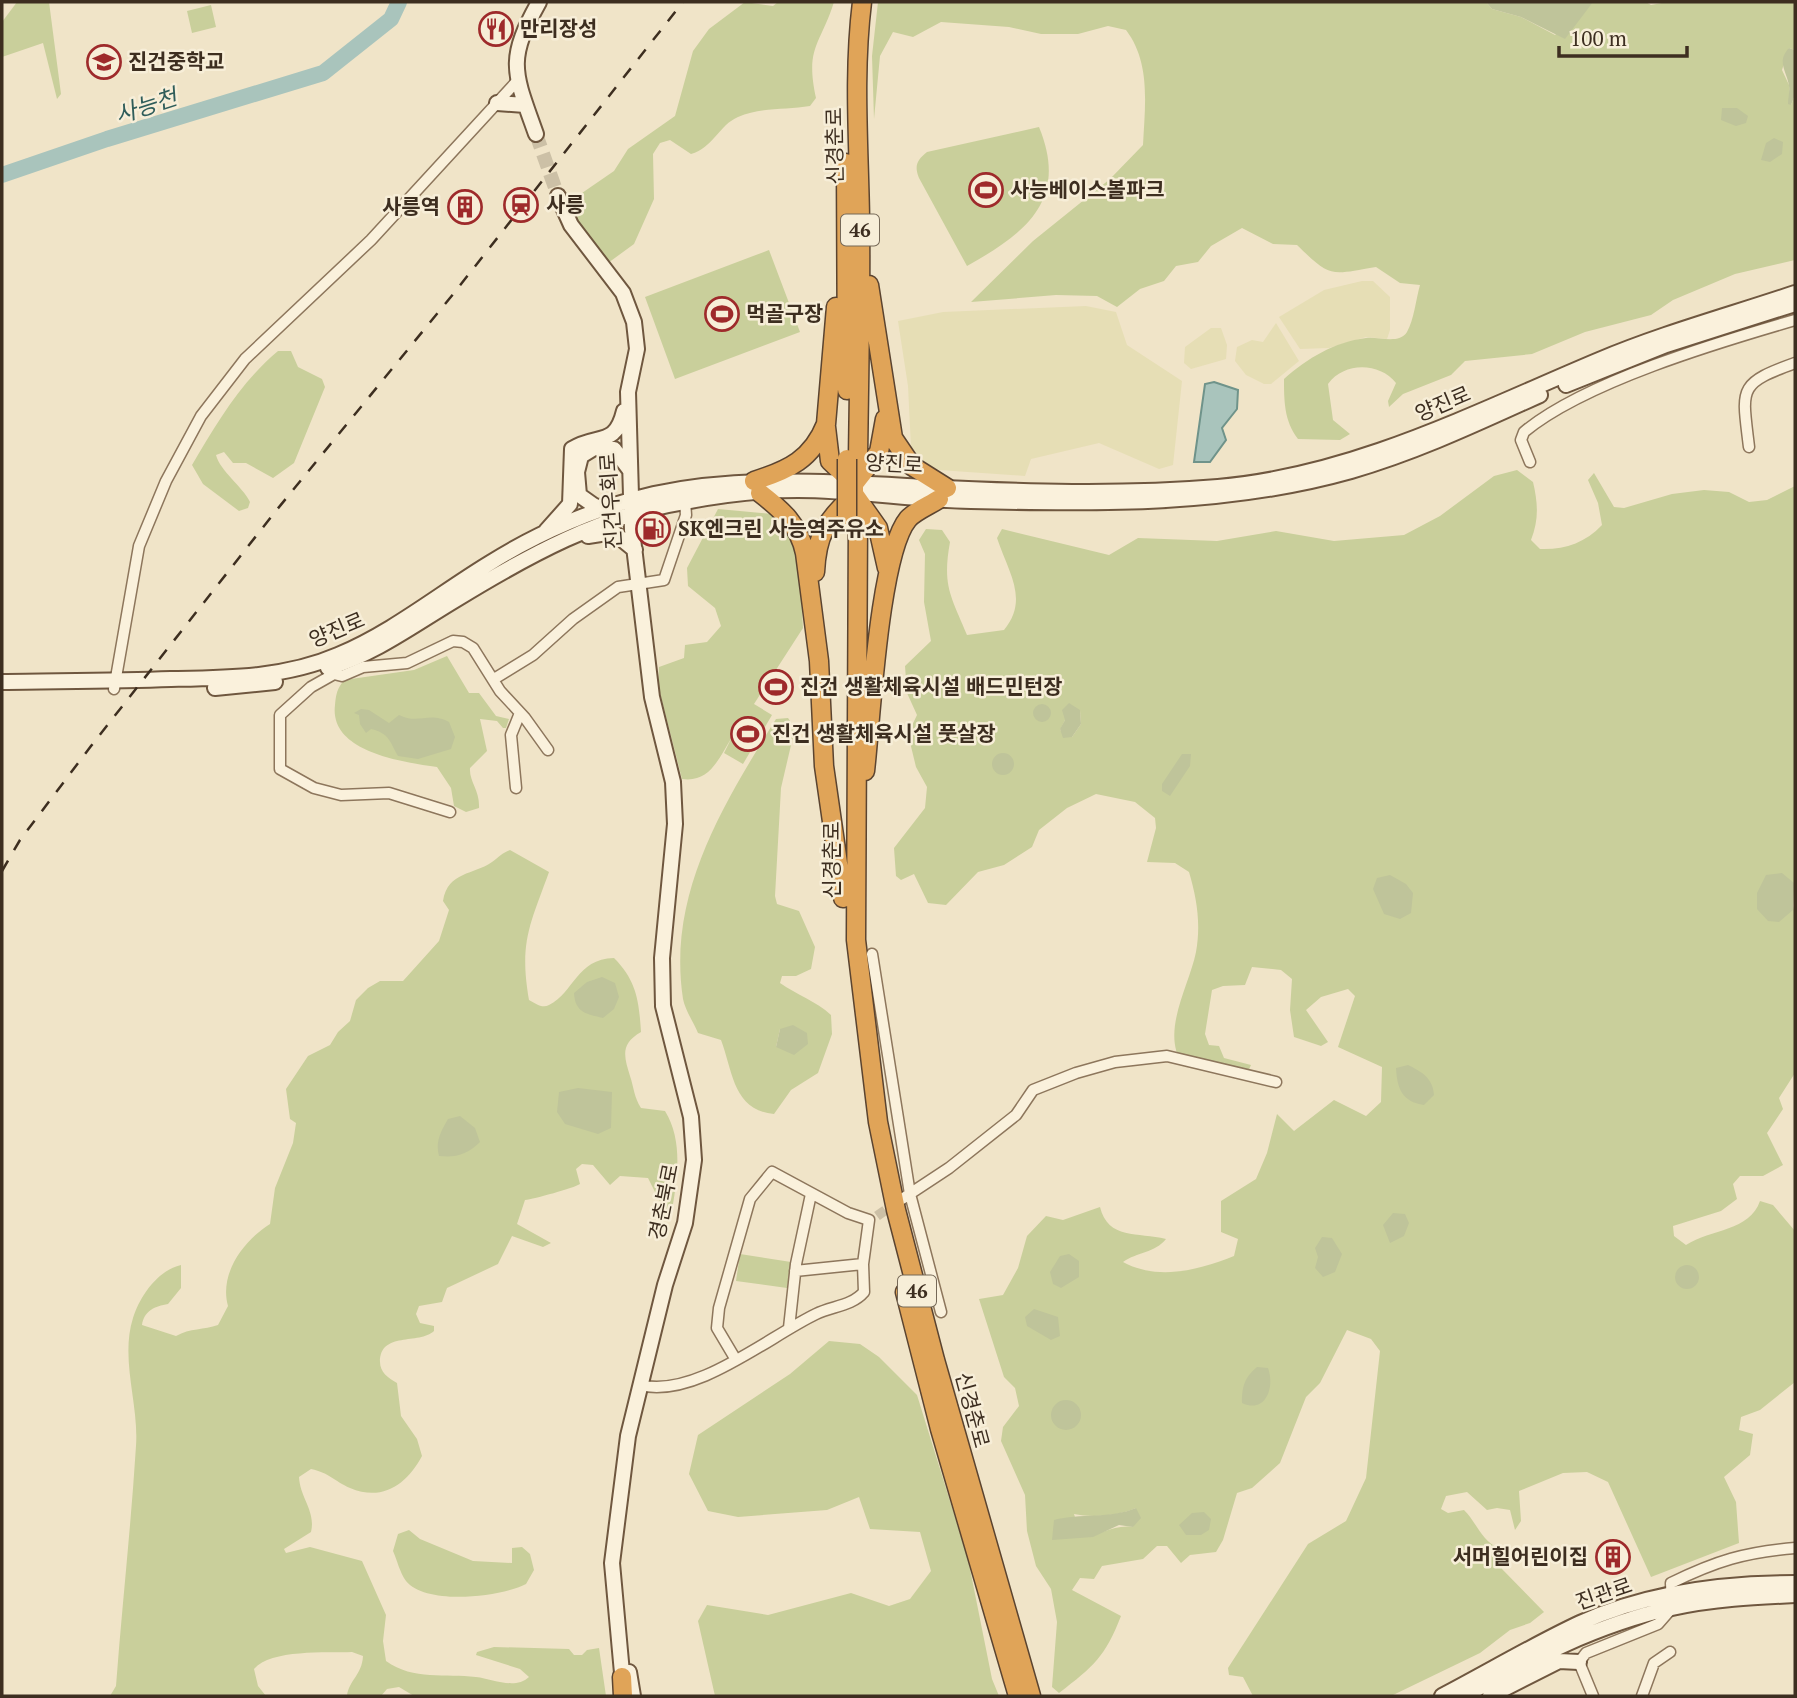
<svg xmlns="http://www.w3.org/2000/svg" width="1797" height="1698" font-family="'PT Serif','Noto Sans KR',serif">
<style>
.farmland{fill:#e6deb5}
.green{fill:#c9cf9b;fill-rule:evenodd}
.cemetery{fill:#bfc49a}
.water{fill:#a9c4bc;stroke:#6f938a;stroke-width:2}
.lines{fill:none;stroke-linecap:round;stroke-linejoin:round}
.river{stroke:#a9c4bc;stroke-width:16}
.street-tunnel{stroke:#ccc0a6;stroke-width:10;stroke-dasharray:10 5;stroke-linecap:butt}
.secondary-tunnel{stroke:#ccc0a6;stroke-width:14;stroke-dasharray:14 7;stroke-linecap:butt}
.street-casing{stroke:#8d765c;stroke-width:13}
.secondary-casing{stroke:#6f573f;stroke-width:18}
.highway-casing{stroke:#5b4430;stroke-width:21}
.street{stroke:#faf1dc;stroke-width:10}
.secondary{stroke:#faf1dc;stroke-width:14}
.highway{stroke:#e0a458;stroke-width:18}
.rail{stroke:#3d2e20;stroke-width:2.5;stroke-dasharray:12 12;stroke-linecap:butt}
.highway-bridge-casing{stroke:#5b4430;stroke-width:21;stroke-linecap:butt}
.highway-bridge{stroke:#e0a458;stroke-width:18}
.labels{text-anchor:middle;stroke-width:5;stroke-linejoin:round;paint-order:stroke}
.shield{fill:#f7eed8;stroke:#756857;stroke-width:2}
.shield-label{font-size:19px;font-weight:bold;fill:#3d2e20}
.poi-label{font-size:21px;font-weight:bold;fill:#3d2e20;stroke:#f7eed8;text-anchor:start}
.street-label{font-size:21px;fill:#3d2e20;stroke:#f7eed8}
.water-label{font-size:23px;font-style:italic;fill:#2f5d5a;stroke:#f7eed8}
</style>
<rect width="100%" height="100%" fill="#f0e4c8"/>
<path class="farmland" d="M1362,281H1373L1390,297V330L1387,339L1366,337L1329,348L1300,349L1279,317L1324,290Z
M1086,306L1116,312L1127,345L1182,381L1173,465L1159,469L1099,443L1031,459L1025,476L939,470L926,465L911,447L908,386L898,321L943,312Z
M1276,323L1299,361L1271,384H1264L1246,375L1235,361L1237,347L1252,340L1263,342Z
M1211,328H1221L1227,345L1226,359L1191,369L1184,363L1185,347Z"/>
<path class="green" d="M17,2H49L61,94L57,99L43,43L2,57V22Z
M745,2L773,6L778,2H834C820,46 805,47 816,98L810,106C787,110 761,107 738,117C719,125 713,148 691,154L670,140L660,143L653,154L654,199L634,244L608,263L574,224L569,207L582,193L614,171L628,149L675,116L693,51L709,29Z
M878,2H1486L1492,9L1521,17L1555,35L1593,2H1646L1651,5L1667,2H1795V50L1789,48L1782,70L1789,85L1791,105L1795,95V260L1735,274L1673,300L1651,315L1585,332L1532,354L1465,361L1451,375L1403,394L1389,407L1388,401L1396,383C1379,362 1344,362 1328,384L1333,420L1350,434L1340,440L1298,439C1284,421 1284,400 1284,379C1308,358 1334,342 1366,338C1377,336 1399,345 1407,332C1414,320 1416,299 1420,285L1400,283L1376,267C1329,275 1331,278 1297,245L1273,244L1242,228L1211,246L1198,262L1176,266L1164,281L1140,289L1117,307L1097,296L1056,295L971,302L1033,241L1110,179L1143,145C1145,105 1151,63 1126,30L1108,26L1078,34H1041L1009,27L941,22L913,37L893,32L880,56L874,119L872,56Z
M211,5L216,27L192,33L187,11Z
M1039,127C1069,200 1026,233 967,266L919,178C914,166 917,160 927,152Z
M769,250L800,332L675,379L645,297Z
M278,351H291L298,367L322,379L325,387L294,463L273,478L246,463H233L224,452L216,455C220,471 242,486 250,502L248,508L239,511L203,484L192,465C217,423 240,383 278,351Z
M1517,470L1533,482C1538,503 1539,520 1531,540L1540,549C1564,550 1585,543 1602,525L1598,503L1588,480L1594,473L1614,507L1624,508L1672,494L1704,490L1729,492L1749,502L1767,500L1795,486V889L1794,883L1793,910L1795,901V1073L1779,1098L1783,1109L1767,1133L1783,1165L1763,1176H1740L1733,1184L1737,1199L1721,1211L1673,1226L1674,1236L1686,1245C1711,1229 1750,1231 1760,1201L1773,1205L1795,1231V1382L1760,1410L1741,1417L1739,1430L1753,1434L1750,1455L1724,1477L1736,1502L1739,1543L1651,1577L1608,1482L1587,1472L1563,1473L1519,1491L1521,1521L1515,1530L1510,1510L1497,1508L1487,1510L1467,1492L1446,1496L1441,1509L1448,1513L1464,1510C1477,1523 1481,1540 1498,1548L1502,1569L1544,1612L1530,1623L1510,1630L1480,1653L1391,1696H1253L1243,1677L1229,1675L1228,1668L1308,1544L1346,1521L1366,1478L1380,1351L1371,1339L1347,1330L1320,1383L1306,1397L1280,1463L1252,1488L1237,1493L1223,1540L1216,1552L1190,1555L1181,1563L1167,1546H1157L1143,1559L1102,1566L1094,1579L1080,1578L1072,1590L1121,1616C1105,1657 1094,1666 1059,1693L1052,1687L1057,1622L1051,1589L1036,1566L1027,1531L1025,1495L1001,1441L1003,1427L1019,1406L1015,1388L1004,1377L979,1299L1003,1295L1018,1268L1027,1236L1046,1216L1063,1220L1100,1207C1108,1240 1138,1232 1166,1239C1155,1253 1137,1252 1123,1262C1158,1281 1199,1270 1234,1256L1238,1239L1221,1232V1201L1256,1179L1267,1153L1277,1114L1294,1131L1334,1100L1366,1116L1381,1102L1382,1067L1338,1047L1355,996L1348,989L1321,997L1306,1010L1328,1042L1321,1046L1294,1037L1290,1010L1292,979L1281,970L1252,967L1245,985L1223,986L1212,990L1205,1034L1209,1045L1219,1046L1224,1058L1251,1065L1244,1080L1183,1065C1160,1032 1189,987 1196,952C1201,924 1197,899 1189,872L1175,863L1147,862L1156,828L1155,818L1135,802L1096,794L1067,808L1039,830L1032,847L1004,865L978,872L946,905L928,903L914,874L901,880L896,876L894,848L925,808L927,787L916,767L908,734L917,715L907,693L905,666L931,641L924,602L925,554L919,540L926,529L942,530L950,542C942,586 951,596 967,635L1004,630C1029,599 1009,574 997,538L1002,529L1109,555L1138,538L1217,541L1276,531L1334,541L1404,535L1440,516L1494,476ZM1080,710L1081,724L1072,737L1060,730L1065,720ZM1136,1508L1133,1527C1112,1524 1100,1537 1081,1536L1074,1514C1091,1518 1119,1516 1136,1508Z
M718,509L772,514L798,545L803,628L754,704L772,715L743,764L724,753L732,737C719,758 710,783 682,779L658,685L659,667L684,658L685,645L707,642L721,626L715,608L688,586L687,568Z
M447,656L469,693H479L496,716L509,719L506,728H503L497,721L480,719L487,751L470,768C469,782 480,790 479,808L466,812L454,806L451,788L437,767C402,762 329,752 335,705C336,694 337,689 344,680L414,670Z
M788,718L795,728L781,788L775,896L777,904L799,911L815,947L811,969L796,976H782L780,983C797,995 816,1001 831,1015L832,1034L818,1073L791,1090L774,1114C733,1110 733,1072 721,1040L698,1033C694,1023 685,1010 683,999C667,894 723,805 776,719ZM780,1029L806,1033L776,1047Z
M510,850L549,872C530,925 519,942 529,1000C535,1003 542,1009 549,1005C574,993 576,959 614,958C637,981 639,1002 641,1032C620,1044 624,1056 630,1076C634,1088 634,1097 641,1108L665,1111C684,1142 677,1181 671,1216L662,1206L648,1178L620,1176L610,1185L593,1165L582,1164L576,1169L580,1184C574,1188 534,1199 525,1200L517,1224L551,1243L543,1247L512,1236L498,1264L447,1288L442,1302L419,1306L416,1314L420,1323L434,1326V1331C419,1345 380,1331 380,1362C380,1372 388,1378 397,1383L401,1416L417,1439L422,1456C407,1484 383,1502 350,1488C334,1481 330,1473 311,1469L299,1477C300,1498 316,1511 311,1532L284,1549L286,1553L310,1547L362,1561L386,1615L383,1641L386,1661C414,1681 445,1673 476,1677C493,1679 515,1690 529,1677L520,1669L476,1655L477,1652L494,1647L569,1649L574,1655H582L587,1650L599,1648L606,1696H414L399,1687L387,1689L381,1696H347C349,1680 362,1675 363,1656L352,1652C326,1653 271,1649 254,1669L258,1686L266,1696H110L116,1686C122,1606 131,1526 136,1446C139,1404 120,1359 133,1318C140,1296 158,1270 181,1265V1288L168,1304C155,1306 144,1311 142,1325L176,1336C190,1328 204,1330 218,1325L228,1306C219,1274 243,1241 270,1224L275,1188L293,1143L296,1123L290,1119L286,1089L308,1056L330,1045L338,1032L350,1021L356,1000L368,988L380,981H403L439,941L449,910L443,901C448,871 474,875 492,862C499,857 502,853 510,850Z
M740,1254L791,1262L787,1288L736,1281Z
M829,1341L860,1344L879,1357L917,1395L968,1559L992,1679L999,1696H715L698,1621L707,1605L768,1615L851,1593L889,1606L910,1599L931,1571L920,1532L870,1529L859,1497L827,1510L738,1517L708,1511L689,1474L698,1435L790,1374Z
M409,1530L420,1539L473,1561L512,1563V1548L522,1547L530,1554L534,1570L526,1584C501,1597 426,1606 406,1581C400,1573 397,1560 393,1551L398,1534Z"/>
<path class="cemetery" d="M1486,2H1593L1565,39L1521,17L1492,9Z
M1789,48L1795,50V95L1791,105L1788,104C1788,98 1790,91 1789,86C1787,71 1776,62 1789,48Z
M1722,108H1737L1748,116L1746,123L1736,126L1721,120Z
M1774,138L1783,142L1782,154L1770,162L1761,160L1766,143Z
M1069,703L1080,710L1081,724L1072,737L1063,738L1060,729L1065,720L1062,710Z
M1033 713a9 9 0 1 1 18 0a9 9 0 1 1-18 0Z
M361,709L369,710L389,723L399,715C418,725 429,711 449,722L455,737L451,749L418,759L398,756C390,742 389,733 371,729L366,733L360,724L359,715L354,713Z
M992 764a11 11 0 1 1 22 0a11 11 0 1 1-22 0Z
M1182,754H1191L1190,766L1170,796L1162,791V784Z
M1782,873L1794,883L1793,910L1779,922L1768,921L1757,909V893L1766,875Z
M1390,875L1406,884L1413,893L1411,913L1400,919L1384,914L1373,889L1377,878Z
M602,977L615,983L619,997L614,1009L603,1018C587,1014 575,1013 574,993L587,982Z
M793,1025L807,1033L808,1044L794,1055L776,1047L780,1029Z
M1408,1065C1422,1072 1433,1078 1434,1095L1424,1105C1402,1102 1397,1088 1396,1068Z
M578,1088L612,1092L611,1128L598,1134L565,1124L557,1112L559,1092Z
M460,1116L475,1128L480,1142C468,1154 456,1158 439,1156C435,1142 441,1131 448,1119Z
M1393,1213L1405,1214L1409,1223L1404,1236L1390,1243L1383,1225Z
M1322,1237L1332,1238L1342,1254L1335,1272L1323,1277L1315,1268L1318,1257L1315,1248Z
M1069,1254L1079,1261V1277L1061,1288L1053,1284L1050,1272L1060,1256Z
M1675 1277a12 12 0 1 1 24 0a12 12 0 1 1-24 0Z
M1034,1309L1058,1317L1060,1336L1051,1340L1027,1326L1025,1317Z
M1257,1367L1268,1368C1275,1387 1266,1414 1242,1403C1242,1387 1244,1378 1257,1367Z
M1051 1415a15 15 0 1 1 30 0a15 15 0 1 1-30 0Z
M1136,1508L1141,1518L1133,1527L1119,1525L1093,1537L1052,1540L1054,1520C1080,1513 1110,1519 1136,1508Z
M1204,1512L1211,1519L1209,1530L1201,1535H1186L1179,1525L1192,1513Z"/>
<path class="water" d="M1214,382L1238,390L1237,409L1222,428L1226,440L1210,462H1194L1205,384Z"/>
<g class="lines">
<path class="river" d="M2,175L107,139L323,73L391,19L399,2"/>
<path class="street-tunnel" d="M877,1216L897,1202"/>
<path class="secondary-tunnel" d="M536,134L558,196"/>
<g class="street-casing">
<path id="street" d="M1749,447C1742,388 1737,384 1795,363
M1530,462L1521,440L1524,432C1584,382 1719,342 1795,320
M494,679L533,655L573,619L618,587L664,580L686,515L685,501
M114,689L139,546L166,481L201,416L245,359L371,240L519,79
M516,788L511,735L520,713
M450,812L389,793L341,795L314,788L280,769V715L311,687L334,674L342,676L363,667L407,663L453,641L463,642L473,648L500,691L525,718L548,750
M872,954L910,1194L941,1312
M902,1199L949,1168L1016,1115L1033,1090L1076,1073L1115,1062L1167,1056L1276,1082
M795,1271L863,1264
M789,1328L796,1264L811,1194
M640,1385C695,1399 768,1337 816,1314C832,1306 852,1306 864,1292L863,1264L869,1220L848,1213L772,1172L750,1199L719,1308L717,1328L736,1360
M1593,1696L1579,1662L1586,1653L1658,1624L1672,1608L1671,1583C1716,1561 1745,1552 1795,1548
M1642,1696L1654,1663L1670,1652"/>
</g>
<g class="secondary-casing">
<path id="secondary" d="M497,103L525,105
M536,134C514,72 506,61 539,2
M558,196L571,225L623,293L634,322L637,349L628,392L632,530L652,697L673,782L675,824L662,958L663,1006L691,1117L694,1160L685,1223L665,1285L628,1436L612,1563L623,1684
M1566,385L1666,345L1795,304
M608,506L596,507L579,495L577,472L581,456L594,448L614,449L629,469
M546,531L570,504L572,449C598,433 615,448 624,411
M588,536L613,532L635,550
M328,668C375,654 415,624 457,599C529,555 600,516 684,502C721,495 761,490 798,490C856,490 913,500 971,501C1098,504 1227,506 1351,471C1417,452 1478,423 1540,395
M2,682C58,681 115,681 171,679C227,678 285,678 338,655C393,632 439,594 490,563C539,532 598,507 654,494C744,475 835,482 926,487C1022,492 1122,495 1218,487C1354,475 1475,412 1599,360C1663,333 1730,315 1795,293
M215,688L275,682
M629,1672L633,1696
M1442,1696C1488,1672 1533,1645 1580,1623C1645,1593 1724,1583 1795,1583
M1464,1696C1529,1660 1598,1624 1672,1608C1713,1599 1754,1597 1795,1595
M1490,1696L1559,1661L1579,1662"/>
</g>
<g class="highway-casing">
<path id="highway" d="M846,163L847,390
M869,285L893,438L912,466L947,488
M885,419L879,452L854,484V494L878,528L887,568
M826,427L830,461L854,484
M858,459C859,379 861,299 860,219C859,146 853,75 862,2
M754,481C789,470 812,459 826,424L836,307
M760,493C782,510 799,525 805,553L819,661L824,766L843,898
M858,517L856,940L878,1122L896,1210L935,1360L1031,1696
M815,572C817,531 827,522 854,494
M865,771C871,719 879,554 908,519C915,511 930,505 939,499
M905,1292L940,1429L1018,1696
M622,1677L623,1696"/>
</g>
<use href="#street" class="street"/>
<use href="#secondary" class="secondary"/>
<use href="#highway" class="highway"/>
<path class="rail" d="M2,871L20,840L91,746L275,512L454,293L683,2"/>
<g class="highway-bridge-casing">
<path id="highway-bridge" d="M847,459V516"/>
</g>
<use href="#highway-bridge" class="highway-bridge"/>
</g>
<defs>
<g id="restaurant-ring" transform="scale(1.75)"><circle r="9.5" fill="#f7eed8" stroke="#9e2a2b" stroke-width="1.5"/><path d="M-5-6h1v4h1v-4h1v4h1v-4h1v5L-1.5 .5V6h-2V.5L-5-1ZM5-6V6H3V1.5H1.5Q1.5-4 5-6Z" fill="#9e2a2b"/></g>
<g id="school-ring" transform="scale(1.75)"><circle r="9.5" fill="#f7eed8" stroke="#9e2a2b" stroke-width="1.5"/><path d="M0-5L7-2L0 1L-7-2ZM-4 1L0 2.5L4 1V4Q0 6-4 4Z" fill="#9e2a2b"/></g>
<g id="stadium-ring" transform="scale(1.75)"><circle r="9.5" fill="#f7eed8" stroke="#9e2a2b" stroke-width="1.5"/><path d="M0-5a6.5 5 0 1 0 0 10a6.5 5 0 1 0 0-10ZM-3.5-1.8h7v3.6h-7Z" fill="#9e2a2b"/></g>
<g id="station-ring" transform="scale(1.75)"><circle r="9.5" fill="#f7eed8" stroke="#9e2a2b" stroke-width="1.5"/><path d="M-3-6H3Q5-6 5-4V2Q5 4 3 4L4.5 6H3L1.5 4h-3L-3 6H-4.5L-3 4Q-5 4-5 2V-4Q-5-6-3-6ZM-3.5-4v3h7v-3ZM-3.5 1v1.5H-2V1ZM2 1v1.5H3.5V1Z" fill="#9e2a2b"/></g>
<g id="building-ring" transform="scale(1.75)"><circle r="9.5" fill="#f7eed8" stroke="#9e2a2b" stroke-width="1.5"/><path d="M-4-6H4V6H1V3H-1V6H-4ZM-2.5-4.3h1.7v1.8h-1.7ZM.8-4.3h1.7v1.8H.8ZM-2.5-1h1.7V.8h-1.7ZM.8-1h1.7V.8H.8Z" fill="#9e2a2b"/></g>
<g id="fuel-ring" transform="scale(1.75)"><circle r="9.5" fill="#f7eed8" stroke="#9e2a2b" stroke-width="1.5"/><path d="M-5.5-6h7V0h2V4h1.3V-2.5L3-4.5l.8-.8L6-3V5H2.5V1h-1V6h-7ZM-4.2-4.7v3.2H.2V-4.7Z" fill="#9e2a2b"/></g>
</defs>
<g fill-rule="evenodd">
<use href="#restaurant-ring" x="496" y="29"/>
<use href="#school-ring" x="104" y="62"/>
<use href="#stadium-ring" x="986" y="190"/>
<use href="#station-ring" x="521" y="205"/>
<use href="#building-ring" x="465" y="207"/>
<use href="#stadium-ring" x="722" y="314"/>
<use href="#fuel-ring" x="653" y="529"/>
<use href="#stadium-ring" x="776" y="687"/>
<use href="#stadium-ring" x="748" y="734"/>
<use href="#building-ring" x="1613" y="1557"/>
</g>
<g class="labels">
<g class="shield">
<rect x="841" y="214.5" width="38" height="31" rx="5"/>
<rect x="898" y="1275.5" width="38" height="31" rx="5"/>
</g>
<g class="shield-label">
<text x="860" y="237">46</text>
<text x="917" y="1298">46</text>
</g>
<g class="poi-label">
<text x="520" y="36">만리장성</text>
<text x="128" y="69">진건중학교</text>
<text x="1010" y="197">사능베이스볼파크</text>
<text x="546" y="212">사릉</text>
<text x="440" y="214" text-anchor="end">사릉역</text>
<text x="746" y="321">먹골구장</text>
<text x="678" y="536">SK엔크린 사능역주유소</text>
<text x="800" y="694">진건 생활체육시설 배드민턴장</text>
<text x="772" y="741">진건 생활체육시설 풋살장</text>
<text x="1588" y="1564" text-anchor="end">서머힐어린이집</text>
</g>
<g class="street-label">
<text transform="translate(835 146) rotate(-91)" y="7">신경춘로</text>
<text transform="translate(1443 404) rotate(-23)" y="7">양진로</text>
<text transform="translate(894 464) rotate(3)" y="7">양진로</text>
<text transform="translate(611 501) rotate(-94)" y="7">진건우회로</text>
<text transform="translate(337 630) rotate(-23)" y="7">양진로</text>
<text transform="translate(832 860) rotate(-90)" y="7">신경춘로</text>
<text transform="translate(664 1202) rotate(-79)" y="7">경춘북로</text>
<text transform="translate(972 1410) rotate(75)" y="7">신경춘로</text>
<text transform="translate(1604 1594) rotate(-19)" y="7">진관로</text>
</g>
<g class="water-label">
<text transform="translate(146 106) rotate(-18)" y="8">사능천</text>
</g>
</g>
<rect width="1797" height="1698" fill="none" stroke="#3d2e20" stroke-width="7"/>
<path d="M1559 46v10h128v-10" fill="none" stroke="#3d2e20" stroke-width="3.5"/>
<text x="1570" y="46" font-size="21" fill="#3d2e20" stroke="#f7eed8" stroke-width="5" paint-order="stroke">100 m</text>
</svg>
